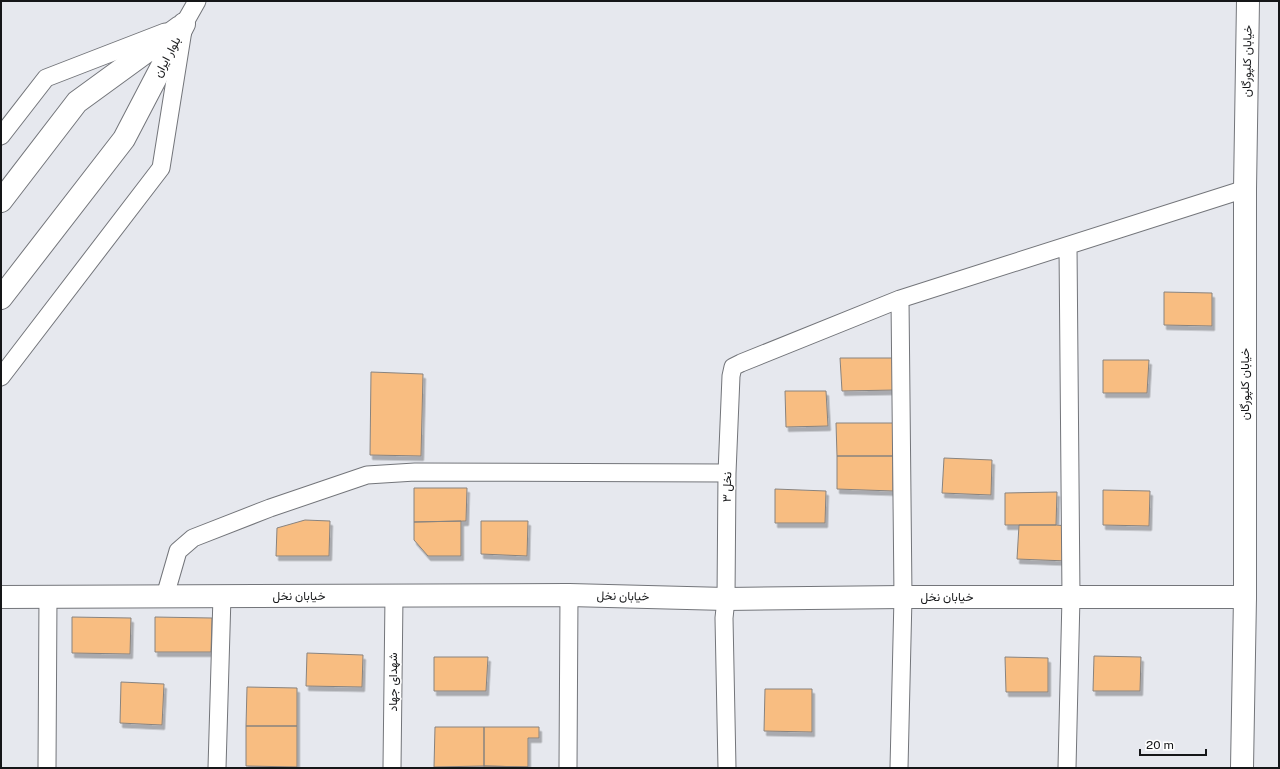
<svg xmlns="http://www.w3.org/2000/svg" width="1280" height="769" font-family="'Public Sans',Vazirmatn,sans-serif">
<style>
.building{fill:#f8bd81;stroke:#88837f;filter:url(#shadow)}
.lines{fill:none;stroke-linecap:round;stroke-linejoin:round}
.minor-casing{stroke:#73757a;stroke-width:19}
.tertiary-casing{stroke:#73757a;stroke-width:24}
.secondary-casing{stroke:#73757a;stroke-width:24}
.minor{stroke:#fff;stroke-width:17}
.tertiary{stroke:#fff;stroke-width:22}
.secondary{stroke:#fff;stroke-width:22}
.labels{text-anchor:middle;stroke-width:3;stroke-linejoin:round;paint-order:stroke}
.street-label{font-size:12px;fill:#151618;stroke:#fff}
</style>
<defs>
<filter id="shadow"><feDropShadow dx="2.5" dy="4.5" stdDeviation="0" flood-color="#0004"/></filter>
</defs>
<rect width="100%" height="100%" fill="#e6e8ee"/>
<path class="building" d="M1164,292L1212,293V326L1164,325Z
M840,358H895V390L842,391Z
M1103,360H1149L1147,393H1103Z
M371,372L423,374L421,456L370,455Z
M785,391H826L828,426L786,427Z
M836,423H893V456H837Z
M837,456H893V491L837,489Z
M944,458L992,460L991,495L942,493Z
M414,488H467L466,521L414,522Z
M775,489L826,491L825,523H775Z
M1103,490L1150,491L1149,526L1103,525Z
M1057,492L1056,525H1005V493Z
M305,520L330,521L329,556H276L277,528Z
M461,521V556H428L414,540V522Z
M481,521H528L527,556L481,554Z
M1019,525H1056L1068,526L1067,561L1017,559Z
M72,617L131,618L130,654L72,653Z
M155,617L212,618L211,652H155Z
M307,653L363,655L362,687L306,686Z
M1094,656L1141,657L1140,691H1093Z
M434,657H488L486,691H434Z
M1005,657L1048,658V692H1006Z
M121,682L164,684L162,725L120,723Z
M247,687L297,688V726H246Z
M765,689H812V732L764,731Z
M246,726H297V767L246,766Z
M435,727H484V766L434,767Z
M484,727H539V738H528V767L484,766Z
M484,766L528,767V768H484Z"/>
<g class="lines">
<g class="minor-casing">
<path id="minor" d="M1,136L46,78L165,32
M1,377L161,168L184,24L197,1
M165,596L178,551L193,538L270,508L367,475L415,472L727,473
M47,768L48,596
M217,768L222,596
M392,768L394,596
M568,768L569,595
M727,768L724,618L726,599L727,473L731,376L733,367L741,363L900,299L1245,189
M899,768L903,597L900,299
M1067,768L1071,597L1068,246"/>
</g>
<g class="tertiary-casing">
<path id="tertiary" d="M1,201L77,102L180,27
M1,298L124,139L184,24
M1,597L569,595L726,599L903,597H1245"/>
</g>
<g class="secondary-casing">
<path id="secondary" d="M1242,768L1245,597V189L1248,1"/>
</g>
<use href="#minor" class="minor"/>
<use href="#tertiary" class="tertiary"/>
<use href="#secondary" class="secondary"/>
</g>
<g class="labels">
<g class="street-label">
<text transform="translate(167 57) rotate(-62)" y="4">بلوار ایران</text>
<text transform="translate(1247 61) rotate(-89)" y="4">خیابان کلپورگان</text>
<text transform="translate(1245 384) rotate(-90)" y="4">خیابان کلپورگان</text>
<text transform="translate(727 487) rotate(-89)" y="4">نخل ۳</text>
<text x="299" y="600">خیابان نخل</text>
<text transform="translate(623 596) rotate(1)" y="4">خیابان نخل</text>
<text x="947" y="601">خیابان نخل</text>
<text transform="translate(393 682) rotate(-90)" y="4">شهدای جهاد</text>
</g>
</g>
<rect width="1280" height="769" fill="none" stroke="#151618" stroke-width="4"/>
<path d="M1140 749v6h66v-6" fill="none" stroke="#151618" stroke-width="2"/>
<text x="1146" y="749" font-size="12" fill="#151618" stroke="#ffffff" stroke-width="3" paint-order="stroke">20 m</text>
</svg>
